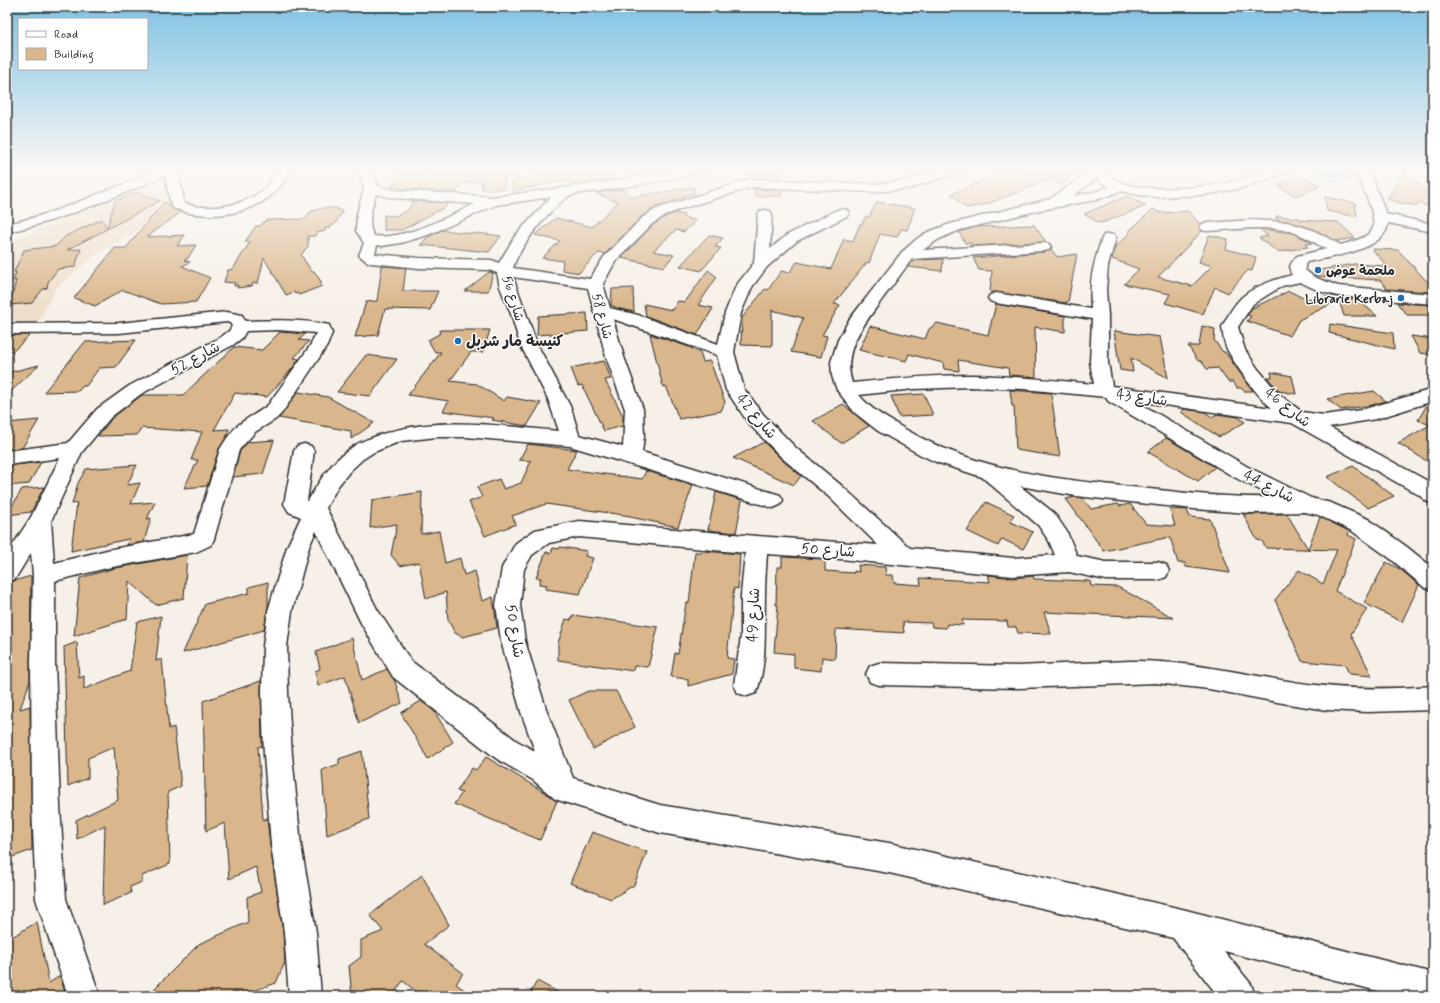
<svg xmlns="http://www.w3.org/2000/svg" width="1440" height="1003" font-family="Mynerve,'Playpen Sans Arabic',sans-serif">
<style>
.built{fill:#eedfcc}
.water{fill:#85d6dc;stroke:#619295}
.building{fill:#d9b68b;stroke:#2b2b2b}
.lines{fill:none;stroke-linecap:round;stroke-linejoin:round}
.minor-casing{stroke:#2b2b2b;stroke-width:3}
.minor{fill:#fff;fill-rule:evenodd}
.poi-dot{fill:#1f6fb2;stroke:#fff;stroke-width:1.5}
.labels{text-anchor:middle;stroke-width:3;stroke-linejoin:round;paint-order:stroke}
.far-poi-label{font-size:13px;font-weight:bold;fill:#2b2b2b;stroke:#fff;text-anchor:start}
.far-street-label{font-size:13px;fill:#2b2b2b;stroke:#fff}
.poi-label{font-size:15px;font-weight:bold;fill:#2b2b2b;stroke:#fff;text-anchor:start}
.street-label{font-size:15px;fill:#2b2b2b;stroke:#fff}
</style>
<rect width="100%" height="100%" fill="#f7f0e8"/>
<filter id="ink" filterUnits="userSpaceOnUse"><feTurbulence type="fractalNoise" baseFrequency=".025" numOctaves="2"/><feDisplacementMap in="SourceGraphic" scale="8" xChannelSelector="R" yChannelSelector="G"/><feConvolveMatrix kernelMatrix="1 2 1 2 8 2 1 2 1" color-interpolation-filters="sRGB"/></filter>
<g filter="url(#ink)">
<path class="built" d="M160,178L174,186L167,213L95,255L56,288L37,324H7V243Z"/>
<path class="water" d="M1320,169C1329,168 1338,170 1346,175L1347,179C1337,184 1324,180 1317,173L1316,172Z"/>
<path class="building" d="M404,168L429,175L432,168H513V177L504,178L505,189H482L481,181L463,183L455,193L391,187Z
M534,168H607L616,179L574,185L563,181L513,191L511,183L542,172Z
M743,168H777L779,179L752,178Z
M1046,168H1075V170L1064,184H1058L1053,178L1049,182L1047,181L984,205L966,208L951,194L994,176Z
M1404,173L1433,194L1427,206L1418,203L1417,206L1408,204L1407,205L1387,199Z
M1296,177L1299,179L1303,177L1320,185L1316,186L1318,187L1296,196L1278,187L1283,186L1278,184Z
M694,187L695,193L656,207L641,217L605,254L598,253L579,273L562,270L563,261L542,258L560,241L535,235L556,218L592,227L618,202L595,193L624,189L631,197Z
M754,189L781,190L782,196H755Z
M137,192L160,201L67,250L81,249L75,267L58,269L48,282L47,288L43,289L32,303L10,305L16,280L13,281L16,272H14L24,250L56,246L66,236L102,219L107,228L115,201Z
M1127,196L1146,206L1104,222L1099,223L1084,214Z
M1325,197L1355,203L1357,217L1327,211Z
M413,201L448,203L445,207L402,230H384V215L395,216L408,210Z
M164,202L169,205L173,209L181,212L147,237L185,235L177,246L196,245L188,258L184,260L190,262L182,266L210,278L196,302L161,304L123,290L95,306L74,298L115,248H126Z
M877,202L915,208L907,230L901,229L897,237L880,234L869,263L867,262L834,304L840,305L822,335L827,336L821,357L791,352L803,318L772,310V346L741,345L742,318L765,289L768,290L781,271L789,273L797,262L831,269L844,239L853,241L860,224H862L866,216L869,217Z
M338,208L337,210L343,211L334,225H332L330,228H326L325,231L317,233L316,236H308V246L301,255L312,272L314,271L322,283H320L322,286L299,295L298,293L295,294L294,292L286,295L264,258L258,283H253L252,286L237,288L238,285L234,286L235,283L224,282L228,270L233,269L250,242H245L256,226H260L266,220L305,219L310,212L323,208Z
M1153,209L1161,213L1188,211L1200,224L1199,228L1202,231L1158,277L1192,286L1212,266L1199,262L1209,235L1228,239L1226,249L1256,257L1252,271L1248,270L1228,293L1215,287L1203,314L1165,303L1170,294L1124,284L1139,269L1112,259L1115,247L1130,233L1128,232Z
M676,213L685,215L683,217L696,221L684,232L676,230L653,251L674,255L664,267L621,258L653,225L667,216Z
M1276,216L1299,218L1300,220L1338,222L1355,238L1336,241L1313,229L1287,221L1277,220Z
M1034,225L1046,242L971,246V243H965L959,232L977,227Z
M1259,229L1293,233L1313,243L1305,244L1308,247L1278,252L1259,238L1268,236Z
M442,230L476,234L477,233L501,236L489,252L420,245L428,237Z
M709,235L723,238L715,247L721,248L701,271L680,266Z
M1051,249L1057,257L1077,254L1068,302H1066V303L996,292H990L992,271L979,270L973,258L1044,252Z
M1372,249L1398,250L1433,288V292L1387,289L1380,280L1315,276V271L1354,264L1387,266Z
M943,259L942,271L908,267L910,263L919,260Z
M382,266L406,268L403,291H438L430,310L385,309L378,335L355,337L366,302L377,301Z
M708,270L717,277L698,305L713,308L697,335L646,316L644,304L672,310L678,301L685,302Z
M489,272L493,273L488,291H465Z
M633,288L634,312L617,308L611,305L612,289Z
M1289,291L1305,299L1333,296L1357,299L1377,316H1344L1339,300L1299,320L1290,336L1247,321L1251,316L1247,315L1252,308Z
M1397,303L1433,305V315H1407Z
M996,304L1065,316V332L1035,327L1036,377L1009,375L1008,368L958,360L959,371L944,369L943,363L909,354L906,361L859,350L870,326L925,339L929,329L937,323L988,335Z
M587,313L588,331L537,335L538,316Z
M1330,324L1393,333L1394,349L1329,333Z
M1202,326L1215,329L1214,340L1223,352H1225L1253,391H1244L1241,388H1237L1233,382H1228L1218,368L1207,369L1201,361H1198L1188,346H1199Z
M440,330H490L483,352H471L450,381L477,384L504,401L507,397L541,403L527,426L492,420L494,418L443,411L449,401L408,395L441,352H435L428,340L439,334Z
M1114,331L1160,337L1168,378L1131,358L1133,372L1120,370Z
M280,332L305,334L299,340L309,341L294,358L299,359L292,369L267,397L235,393L214,430L229,429L227,436L219,449L207,486L184,488L198,460H191L202,432L142,428L137,435L98,436L112,418L142,395H183L234,347L262,350Z
M650,334L689,347L700,353L703,362L710,361L725,402L721,411L679,419L666,386L663,387Z
M16,335H30L7,357V337Z
M1411,336L1433,339V355L1420,353Z
M136,340L116,367L99,368L86,386H83L78,391L44,392L85,342Z
M366,355L397,359L370,396L337,392Z
M604,361L611,379L605,380L623,416V426L604,431L582,385L578,386L571,368Z
M39,365L7,395V373Z
M1271,372L1292,376L1296,394L1279,391L1267,377H1272Z
M1010,390L1051,393L1060,457L1016,450L1014,406H1012Z
M1374,391L1386,401L1372,405L1341,410L1327,399Z
M298,392L328,397L374,423L351,439V431L279,418Z
M924,394L933,415L899,417L891,396Z
M1433,403V465L1398,443L1430,425L1418,420L1427,405Z
M843,404L869,426L841,443L813,421Z
M1184,409L1205,412L1212,417L1217,414L1238,417L1245,422L1219,437L1181,412Z
M39,420L22,448L7,449V423Z
M1166,438L1215,467L1198,481L1148,452Z
M274,440L263,474L233,477L240,451L248,442Z
M764,442L781,459L801,476L794,485L733,458Z
M528,444L577,450L567,469L642,479L646,471L693,485L678,527L630,517L631,516L546,504L512,516L516,524L485,536L469,502L482,497L477,487L499,479L504,489L521,483L531,461L519,460Z
M41,462L29,484L7,486V466Z
M137,465L127,485L140,483L131,504L155,502L147,519L151,518L144,542L127,545L129,539L71,551L77,503L72,504L78,483L86,469Z
M1353,466L1394,496L1368,508L1327,477Z
M44,487L31,512L7,515L22,489Z
M422,492L421,534L439,531L445,563L460,558L464,575L475,571L482,601L493,597L497,628L463,637L455,633L448,620L446,592L426,599L419,562L400,566L391,555L397,524L370,528L372,500Z
M716,492L742,500L736,533L708,530Z
M1075,497L1083,498L1091,509L1118,504L1120,506L1130,504L1146,524L1175,526L1170,509L1187,510L1190,517L1210,519L1230,573L1186,567L1185,563H1178L1170,537L1104,551L1066,499Z
M986,502L1014,515L1009,521L1033,532L1023,549L1002,539L998,546L967,531Z
M1243,514H1287L1308,549L1320,517L1349,531L1348,535L1356,539L1335,591L1367,609L1351,634L1372,676L1349,674L1345,665L1302,661L1275,600L1299,570L1323,584L1337,550L1266,548L1262,541L1257,540Z
M560,547L587,551L585,556L593,558L580,594L545,589L547,585L539,584L541,578H536L546,552L551,553L553,548L559,549Z
M704,551L740,554L738,589L734,588L727,658L734,659L732,674L688,686V679L671,677L675,653L678,654L686,603H689L695,552H703Z
M187,555L184,598L156,605L129,581L127,619L74,636L80,578L111,569Z
M782,557L825,559V571L854,573V571L859,572L858,565L885,567L886,575H893L894,583L921,585L920,578L990,582L988,575L1013,578L1033,576L1034,579L1090,581L1091,586L1118,587L1174,618L1044,612L1051,634L1018,633L1016,627H1008L1007,621L962,620L963,625L947,624L946,628L932,627L931,623L903,622L904,633L836,629L835,659L822,657L821,671L794,668V654L774,652L778,605H776L777,567H782Z
M1386,562L1400,569L1419,585L1402,622L1364,603Z
M31,576L30,681L20,709L30,706L32,850L7,859V583Z
M268,582V607L264,630L183,653L205,604L249,593V587Z
M573,615L658,627L648,667L634,666L633,671L558,660V643L566,619L571,620Z
M161,616L156,661L162,659L169,729L174,727L181,786L168,792L170,864L142,876V882L130,887L131,893L103,905L105,825L77,839L76,820L118,800L114,747L88,758V778L68,786L64,647L77,642L79,678L84,676V689L130,671L137,622Z
M352,638L362,680L387,669L394,679L402,703L359,723L345,676L318,686L315,671L320,669L316,652Z
M261,681L262,746L258,747L263,820L267,818L270,845L283,932L285,962L276,983L239,996H147L199,944L248,922L247,897L261,892L256,867L229,879L225,823L206,831L203,701Z
M588,691H616L635,727L593,749L569,700Z
M421,701L434,711L453,742L428,759L401,713Z
M362,751L369,819L327,835L322,770L339,764V759Z
M486,757L544,792L557,801L540,840L454,804L462,793L457,791L472,768L476,770Z
M592,832L647,852L634,885L611,899L570,883Z
M422,875L449,925L424,944L463,973L456,984L473,996H422L403,981L392,996H352L349,966L361,957V940L383,931L370,915Z
M37,922L49,983L60,976L66,996H7V940Z
M537,981L565,996H529Z"/>
<g class="lines">
<g class="minor-casing">
<path id="minor" d="M157,169C164,169 174,166 179,173L184,203C208,212 245,206 264,189C270,183 273,176 277,169H290C274,213 213,224 173,208L171,205L165,175C149,184 131,190 114,197C79,211 44,225 7,232V224C42,217 74,204 106,191C123,184 141,178 157,169Z
M359,169H372L378,186L394,190L493,197L607,182L680,169H705L704,172L699,173C668,179 637,186 605,190C596,192 576,192 569,196C552,206 518,248 513,268L590,279L604,257L642,218L656,209L747,180L752,179L876,184L909,180L944,169H961L960,172L911,188L876,192L753,187L684,208L666,215L652,224L615,262L603,284L610,308L638,315L718,344L725,313L736,286L754,263L758,214L760,211L765,210L770,211L772,214L770,249L787,235L837,210L842,209L847,210L849,213L847,216L797,241L767,267L752,287L741,313L734,352L744,389L763,414L796,448L842,486L910,548L1013,558L1055,555L1049,541L1038,525L982,477L936,462L921,455L878,431L855,413L837,390L832,376L831,362L838,340L849,320L902,252L918,238L928,232L950,224L1050,199L1094,169H1106C1108,171 1109,174 1111,176C1128,195 1206,188 1230,182C1244,179 1257,172 1271,169C1276,168 1283,169 1289,169L1288,172L1238,189L1203,195L1159,197L1138,195L1121,191L1096,200L1040,210L960,230L939,239L923,250L1044,243L1049,244L1051,247L1049,250L1044,251L912,259C902,272 893,285 883,298C865,324 841,349 852,383C892,379 932,375 972,375C1012,376 1053,380 1094,384L1090,362L1092,319L996,303L990,301L988,298L990,295L996,293L1091,309C1089,280 1093,265 1102,238L1104,235L1109,234L1114,235L1116,238L1108,266L1106,290L1108,315V362L1112,386L1272,408C1257,396 1237,368 1228,351C1224,344 1223,335 1222,327C1227,317 1233,306 1241,298C1254,286 1276,279 1292,275C1287,267 1292,262 1297,256L1326,249C1315,243 1305,236 1293,232C1266,224 1234,230 1207,231L1202,230L1200,227L1202,224L1207,223L1252,220L1287,222L1313,230L1341,245C1350,242 1366,239 1372,230C1379,220 1360,179 1353,169H1366L1373,180L1386,214L1433,224V232L1388,223C1386,251 1329,257 1307,262L1305,265V270L1314,277L1338,286L1433,294V304L1338,296L1319,291L1300,282L1282,286L1253,304L1238,327L1245,350L1258,369L1280,395L1302,412L1324,415L1361,410L1433,389V401L1376,419L1329,427L1433,484V504L1426,501L1419,495L1292,423L1136,401L1248,467L1311,498L1331,503L1368,519L1407,547L1433,568V590L1425,588L1391,559L1352,531L1318,515L1305,512L1249,513L1194,509L1076,496L1020,486L1054,513L1067,532L1077,556L1106,562H1158L1166,565L1169,571L1166,577L1158,580H1106L1069,572L1013,576L840,559L767,554C766,568 765,581 765,595C764,623 768,667 756,693L747,696L738,693L734,685L741,636V595L745,553L579,537L549,543L532,555L524,569L520,605L525,641L547,712L573,778L660,805L889,843L1182,909L1433,973V996H1397L1224,951L1251,984L1255,996H1218L1173,938L889,873L660,833L555,799L533,780L497,759L393,677L361,623L316,531L309,547L292,611L287,646L288,693L292,755L301,845L316,932L321,996H289L284,932L271,845L264,755L262,693L263,646L268,611L287,547L301,517L289,512L284,504L294,451L297,446L304,444L311,446L314,451L307,501H308C319,481 331,462 350,449C357,443 365,440 374,437C433,414 498,426 559,431L548,399L520,344L511,314L500,287L497,273L489,270L419,268L371,263L366,261L359,255L364,243L356,231L357,214L364,189ZM1098,177L1102,183L1109,187L1094,192L1073,196ZM376,194L394,198L475,204C447,217 405,240 374,236C366,225 372,206 376,194ZM551,197L515,236L499,263L492,260L419,258L375,254L377,245L382,246L401,243L428,235L496,205ZM513,277L588,288L594,310L593,311L595,314L606,357L625,409L623,447L579,435L571,408L537,344ZM613,319L717,355L726,390L749,424L782,458L828,496L878,545L757,536L579,521L535,530L516,543L505,562L502,568L496,605L501,641L521,712L535,751L517,741L411,661L377,609L326,508L338,486L350,471L363,459L374,452L401,441L437,437H466L570,446L773,508L780,505L783,500L780,495L642,452L644,437L643,409L624,357ZM970,387L1024,389L1106,397L1108,401L1234,477L1274,497C1229,498 1185,493 1141,488C1057,479 979,472 905,429C888,419 871,410 859,395L914,389Z
M227,312L242,315L245,321C273,320 302,319 329,325L332,333L327,346L282,413L276,419L255,432L239,450L214,539L211,545L196,552L107,568L55,581V662L60,806L66,899L100,996H68L36,899L32,806L31,662L33,575L31,553L15,579L7,582V554L31,517L60,458L7,465V451L68,443L97,409L129,386L221,337L229,331L232,326L230,323L227,322L119,333L7,334V324L119,323ZM278,330L316,333L310,346L268,405C260,412 251,416 242,422C233,428 226,440 220,449L194,534L107,550L54,563L51,521L82,452L111,417L141,394L233,345L242,338L246,331Z
M1130,661C1192,660 1247,676 1308,684C1350,690 1391,689 1433,686V710L1367,712L1327,710L1288,704L1209,689L1156,683L1018,688L879,685L870,682L866,674L870,666L879,663L1018,666Z"/>
</g>
<use href="#minor" class="minor"/>
</g>
</g>
<linearGradient id="sky" x2="0" y2="1"><stop stop-color="#80c2e3"/><stop offset="0.55" stop-color="#fbf8f5"/><stop offset="1" stop-color="#fbf8f5" stop-opacity="0"/></linearGradient>
<rect width="1440" height="309" fill="url(#sky)"/>
<g class="poi-dot">
<circle cx="1318" cy="270" r="4"/>
<circle cx="1401" cy="298" r="4"/>
<circle cx="458" cy="341" r="4"/>
</g>
<g class="labels">
<g class="far-poi-label">
<text x="1326" y="275">ملحمة عوض</text>
<text x="1393" y="303" text-anchor="end">Librarie Kerbaj</text>
</g>
<g class="far-street-label">
<text transform="translate(514 298) rotate(73)" y="5">شارع 56</text>
<text transform="translate(603 316) rotate(75)" y="5">شارع 58</text>
</g>
<g class="poi-label">
<text x="466" y="346">كنيسة مار شربل</text>
</g>
<g class="street-label">
<text transform="translate(195 358) rotate(-28)" y="5">شارع 52</text>
<text transform="translate(1142 397) rotate(8)" y="5">شارع 43</text>
<text transform="translate(1288 407) rotate(39)" y="5">شارع 46</text>
<text transform="translate(757 416) rotate(50)" y="5">شارع 42</text>
<text transform="translate(1269 486) rotate(27)" y="5">شارع 44</text>
<text transform="translate(828 550) rotate(4)" y="5">شارع 50</text>
<text transform="translate(753 615) rotate(-87)" y="5">شارع 49</text>
<text transform="translate(515 631) rotate(81)" y="5">شارع 50</text>
</g>
</g>
<rect width="1440" height="1003" fill="none" stroke="#fff" stroke-width="24"/>
<rect x="12" y="12" width="1416" height="979" fill="none" stroke="#2b2b2b" stroke-width="1.5" filter="url(#ink)"/>
<rect x="18" y="18" width="130" height="52" fill="#ffffff" stroke="#aaaaaa"/>
<rect x="26" y="31" width="20" height="6" fill="#ffffff" stroke="#aaaaaa"/>
<text x="54" y="38" font-size="12" fill="#2b2b2b">Road</text>
<rect x="26" y="48" width="20" height="12" fill="#d9b68b" stroke="#aaaaaa"/>
<text x="54" y="58" font-size="12" fill="#2b2b2b">Building</text>
</svg>
